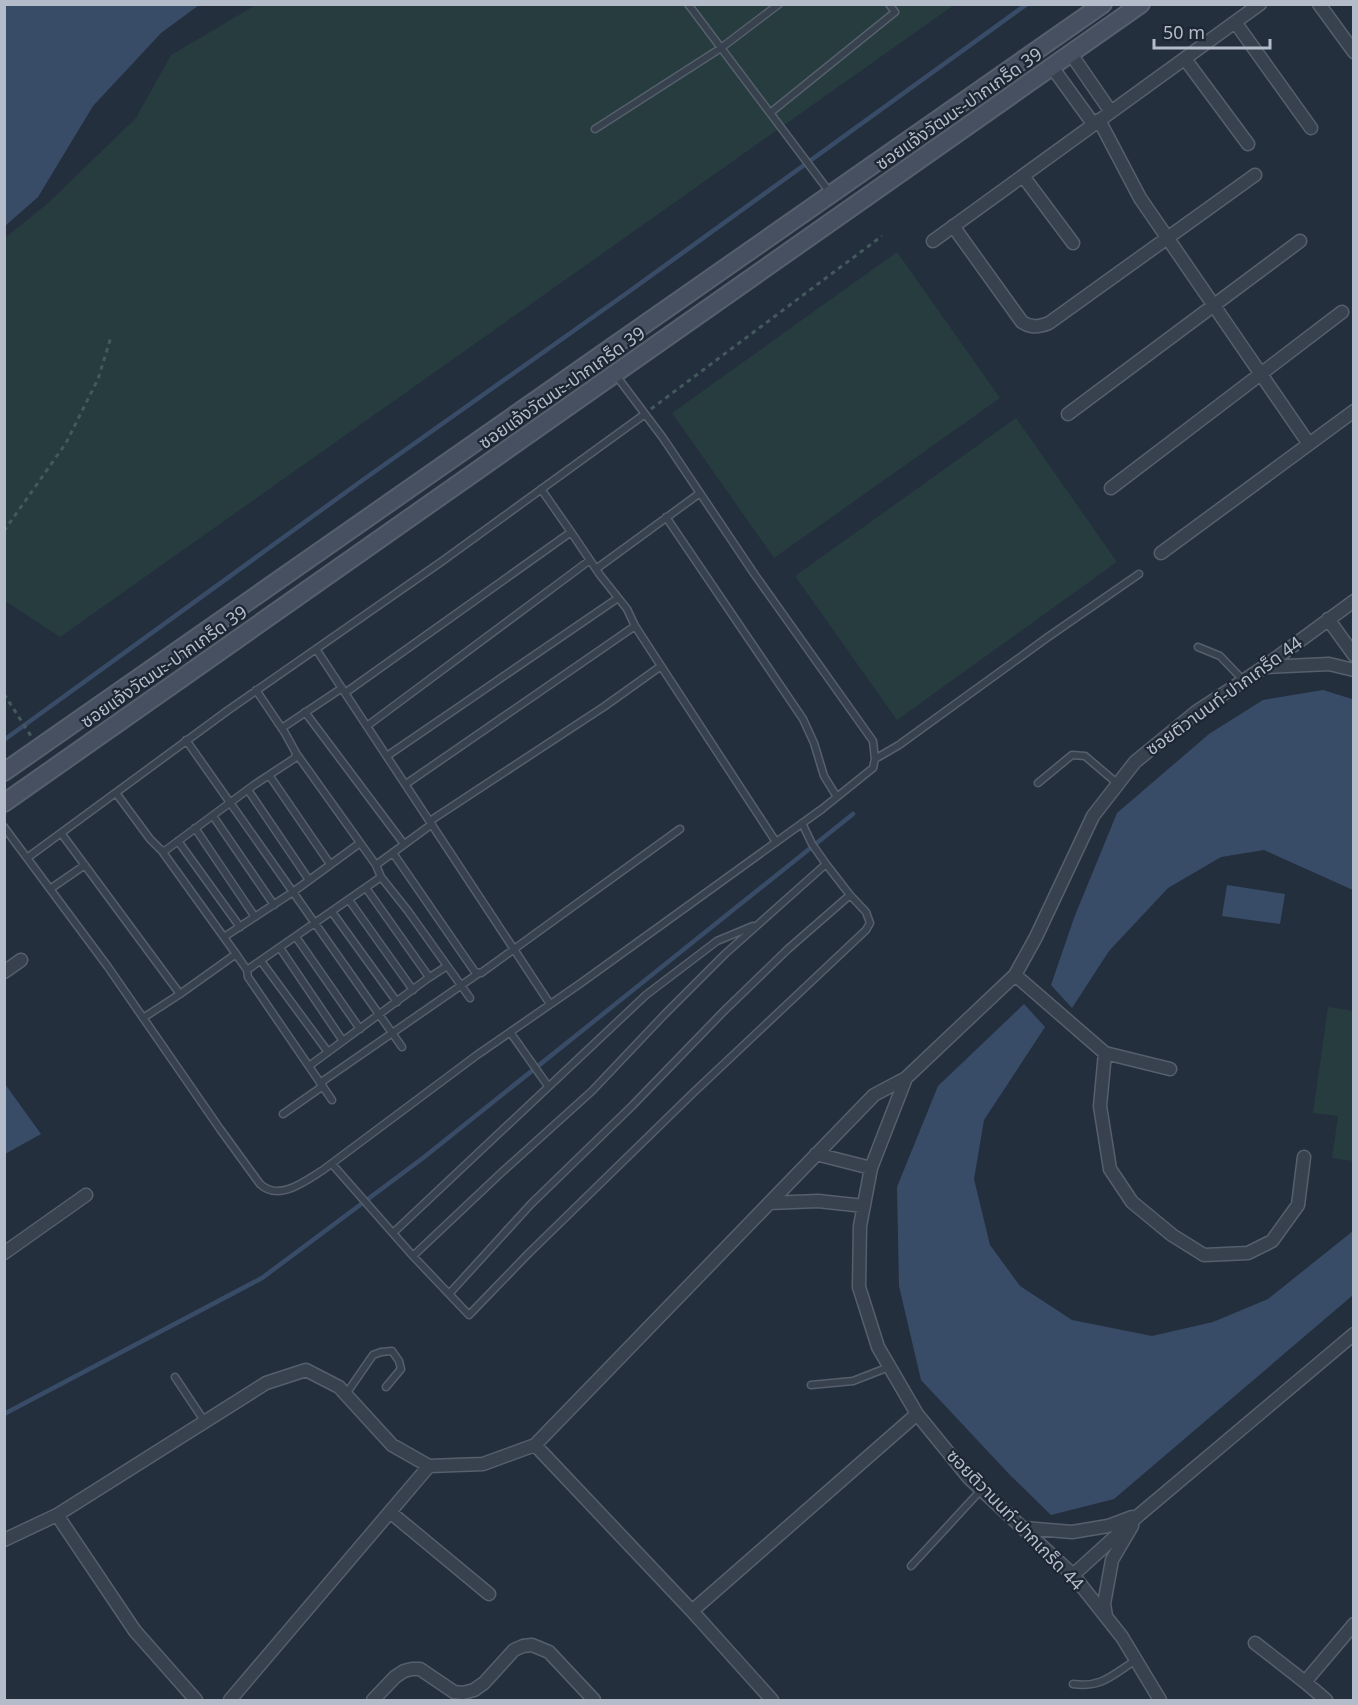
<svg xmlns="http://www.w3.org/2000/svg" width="1358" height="1705" font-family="'Noto Sans','Noto Sans Thai',sans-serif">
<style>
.green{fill:#263c3f}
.water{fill:#394c67}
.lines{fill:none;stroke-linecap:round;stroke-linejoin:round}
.stream{stroke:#394c67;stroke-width:4.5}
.service-casing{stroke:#565f6c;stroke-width:9}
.minor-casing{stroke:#565f6c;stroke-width:15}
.secondary-casing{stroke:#565f6c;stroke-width:20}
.path{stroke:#44595c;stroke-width:3;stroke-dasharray:4.5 4.5;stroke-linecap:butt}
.service{stroke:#38414e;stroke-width:6}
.minor{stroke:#38414e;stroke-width:12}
.secondary{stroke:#465061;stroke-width:16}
.labels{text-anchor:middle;stroke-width:4.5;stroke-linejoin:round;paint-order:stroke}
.street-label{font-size:18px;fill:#b4bcc9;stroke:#1d2633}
</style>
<rect width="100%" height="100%" fill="#242f3e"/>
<path class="green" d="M256,5H954L60,637L5,601V238L48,203L136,118L171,55Z
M897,252L1000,398L774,558L672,413Z
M1016,418L1117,562L897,720L795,576Z
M1328,1007L1353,1011V1161L1332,1158L1338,1116L1313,1113Z"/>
<path class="water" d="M5,4L199,5L161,33L93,106L38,197L5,226Z
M1323,690L1352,699L1353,702V890L1264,850L1221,857L1168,888L1109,951L1072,1008L1051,985L1074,918L1117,813L1209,734L1263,700Z
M1227,885L1285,894L1280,924L1222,916Z
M1024,1004L1045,1027L984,1120L974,1179L990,1245L1020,1286L1072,1320L1152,1336L1213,1322L1268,1299L1353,1231V1295L1114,1499L1051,1515L1010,1475L921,1380L899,1286L897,1187L938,1086Z
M5,1084L41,1134L5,1154H4Z"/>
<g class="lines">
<path class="stream" d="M4,740L360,482L627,293L1027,4
M4,1414L262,1278L423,1158L853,814"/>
<g class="service-casing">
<path id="service" d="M688,4L831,194
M770,113L895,12L889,4
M595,129L721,48L779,4
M666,517L803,719L814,743L824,776L837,797
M596,569L700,493
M1198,647L1220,656L1243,680
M316,649L550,1004
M661,666L776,842
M256,690L285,733L296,753L376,865L381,877L408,911L470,998
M345,693L571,532L541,489
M305,712L404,844
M367,726L590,560
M282,728L342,688
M186,740L402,1047
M387,756L618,598
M875,759L899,745L1048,637L1139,574
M269,775L330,864
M1038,783L1072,755L1085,756L1118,784
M406,784L635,626
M248,790L309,880
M116,793L150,839L162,851L236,954L247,970L248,977L332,1100
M213,816L274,905
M430,821L605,706L661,666L635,626L627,609L600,575L571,532
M4,827L108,967L220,1129L260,1184C279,1202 305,1181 323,1170L477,1055L581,983L822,809L873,768L875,759L873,741L755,575L663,438L615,374
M195,828L255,917
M61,833L180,994
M178,841L240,927
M162,851L166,850L254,785L295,758L296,753
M393,853L475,972L481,973L680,829
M27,858L227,711L441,562L645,414
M376,865L432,824
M366,888L429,977
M50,889L85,865
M349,900L413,990
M332,912L397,1002
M224,937L293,892L360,843
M296,937L360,1029
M280,948L343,1041
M261,961L328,1052
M247,970L381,877
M143,1018L180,994L236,954
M510,1032L548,1086
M309,1066L427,979L447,966
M320,1083L479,973
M283,1114L323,1086
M332,1164L413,1256L469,1315L528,1254L693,1093L866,930L870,923L866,912L850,895
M393,1233L646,995L717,941L753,926
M413,1256L501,1173L592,1091L665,1014L725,954L826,864L812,844L802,823
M449,1294L531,1204L632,1106L724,1011L788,949L850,895L826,864
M175,1377L205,1422
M811,1385L853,1381L889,1367
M346,1394L373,1355L381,1352L392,1351L399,1361L401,1369L386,1387
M911,1566L981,1490
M1073,1684C1102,1688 1112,1675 1136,1660"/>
</g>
<g class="minor-casing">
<path id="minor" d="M1319,4L1354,52
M1235,22L1311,128
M1071,54L1111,112
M1185,59L1248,144
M1052,67L1094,125
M1099,120L1140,198L1309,444
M1023,176L1073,243
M953,226L1022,322C1031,328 1039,327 1049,323L1255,175
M933,241L1260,4
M1068,414L1300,241
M1111,488L1342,312
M1161,553L1354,411
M1328,619L1354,655
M1266,667L1329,664L1354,670
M4,972L21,960
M1015,975L1105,1053L1170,1069
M1105,1053L1100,1106L1110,1169L1132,1202L1172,1235L1204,1255L1248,1253L1272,1241L1298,1205L1304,1157
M816,1154L871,1168
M769,1203L818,1201L864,1206
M4,1253L86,1195
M535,1445L874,1095L906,1078
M390,1512L489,1594
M57,1515L135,1631L196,1700
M1024,1528L1072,1532L1108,1526L1132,1517
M4,1540L57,1515L266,1383L306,1370L339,1387L392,1445L429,1466L483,1464L535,1445L692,1611L772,1700
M1073,1575L1139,1515L1354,1334
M692,1611L917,1414
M1106,1616L1104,1604L1112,1560L1132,1526
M1255,1643L1305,1682L1326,1700
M1305,1682L1354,1624
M230,1700L429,1466
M373,1700L395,1677L404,1671L412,1669H420L454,1692L463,1693L474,1690L484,1683L514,1650L523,1646L532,1645L549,1652L594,1700
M1160,1700L1122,1637L1073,1575L969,1478L917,1414L878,1347L859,1287L860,1226L871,1168L906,1078L1015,975L1036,937L1093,816L1135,762L1196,712L1264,667L1354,601"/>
</g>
<g class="secondary-casing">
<path id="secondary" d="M4,772L1103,4
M4,803L1141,4"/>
</g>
<path class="path" d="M651,409L882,236
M4,531L66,443L98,379L111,337
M4,694L31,736"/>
<use href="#service" class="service"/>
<use href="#minor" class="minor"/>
<use href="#secondary" class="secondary"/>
</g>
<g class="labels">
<g class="street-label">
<text transform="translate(959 109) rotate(-35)" y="6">ซอยแจ้งวัฒนะ-ปากเกร็ด 39</text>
<text transform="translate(562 388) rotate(-35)" y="6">ซอยแจ้งวัฒนะ-ปากเกร็ด 39</text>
<text transform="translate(164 667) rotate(-35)" y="6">ซอยแจ้งวัฒนะ-ปากเกร็ด 39</text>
<text transform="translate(1224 696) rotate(-36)" y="6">ซอยติวานนท์-ปากเกร็ด 44</text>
<text transform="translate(1015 1520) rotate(46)" y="6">ซอยติวานนท์-ปากเกร็ด 44</text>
</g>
</g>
<rect width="1358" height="1705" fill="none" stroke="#b4bcc9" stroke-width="12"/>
<path d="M1154 39v9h116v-9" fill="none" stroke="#b4bcc9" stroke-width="3"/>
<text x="1163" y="39" font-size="18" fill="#b4bcc9" stroke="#1d2633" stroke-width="4.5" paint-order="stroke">50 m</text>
</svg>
